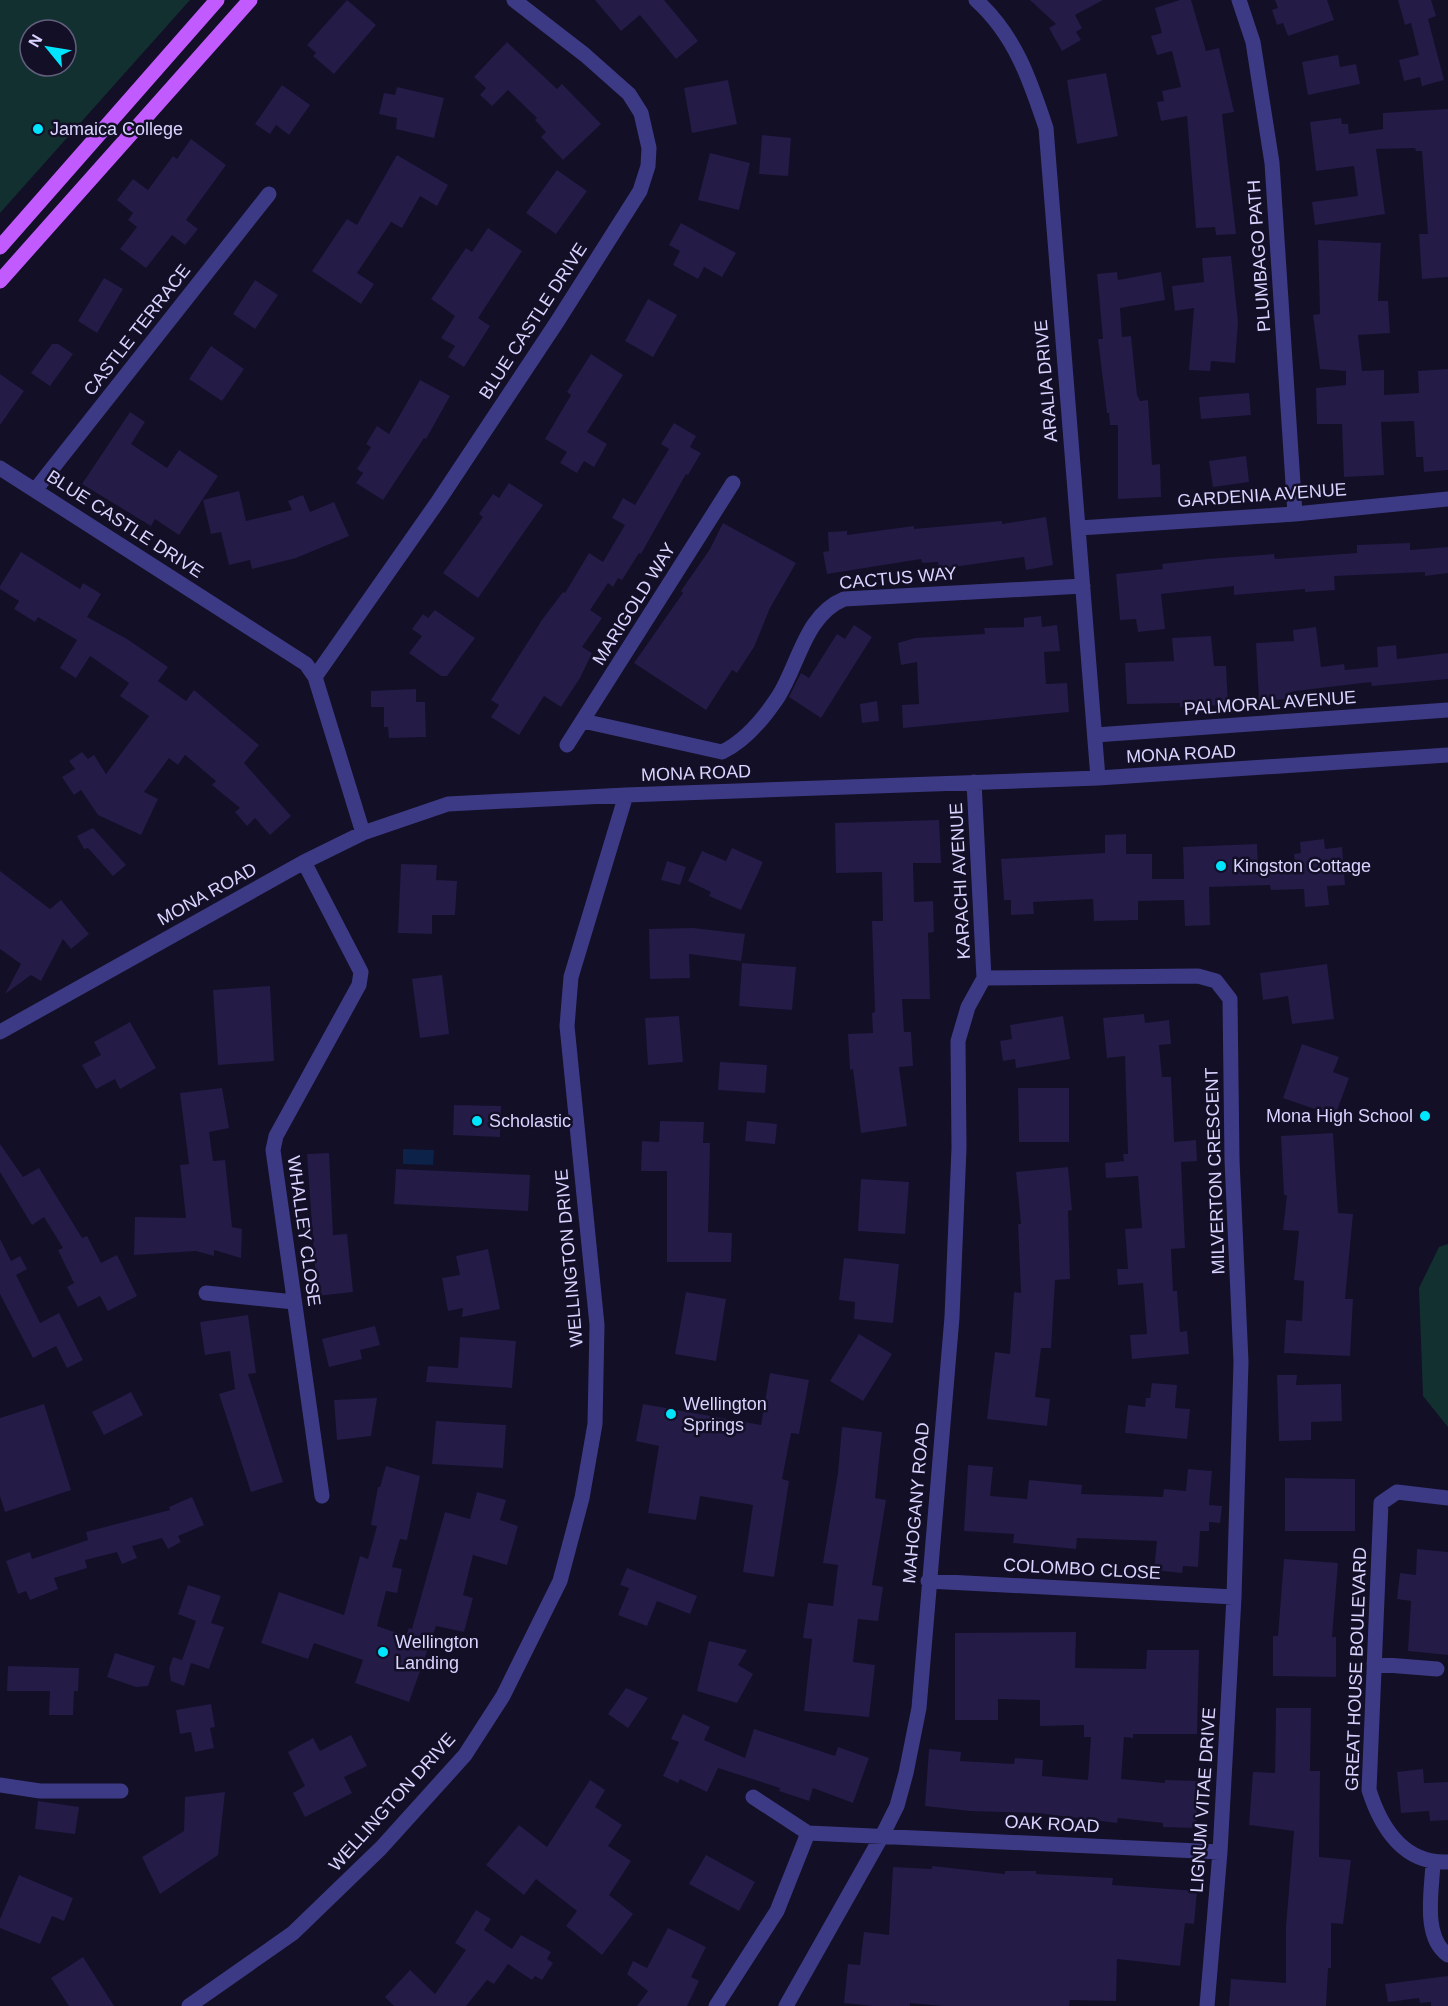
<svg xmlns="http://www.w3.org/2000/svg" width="1448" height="2006" font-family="Helvetica,sans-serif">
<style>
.green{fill:#12302f;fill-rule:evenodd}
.water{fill:#0c2248}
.building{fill:#241b47}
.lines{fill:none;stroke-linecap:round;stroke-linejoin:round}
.minor{stroke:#3d3a85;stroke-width:15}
.major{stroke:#c25bff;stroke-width:15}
.poi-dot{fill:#00e5ff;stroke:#130f26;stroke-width:2}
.labels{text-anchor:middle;stroke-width:5;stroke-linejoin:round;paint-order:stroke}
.poi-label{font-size:18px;fill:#d9d4ff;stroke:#130f26;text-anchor:start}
.street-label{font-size:18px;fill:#d9d4ff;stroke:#130f26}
</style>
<rect width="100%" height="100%" fill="#130f26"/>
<path class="green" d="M0,0H190L0,213ZM30,30H66V66H30Z
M1448,1244V1427L1423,1396L1419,1288L1439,1247Z"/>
<path class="water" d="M403,1149L434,1150L433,1165L403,1164Z"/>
<path class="building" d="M347,0L376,25L334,74L313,56L316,53L307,45Z
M595,0H664L698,41L676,59L640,15L621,31Z
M1030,0H1103L1075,15L1082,28L1076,32L1081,40L1062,51L1049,28L1056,24Z
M1180,0H1191L1206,51L1219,48L1234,112L1222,114L1236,234L1216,235L1215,227L1196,228L1187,116L1161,121L1157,102L1164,101L1162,91L1181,87L1172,51L1157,55L1151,36L1162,33L1155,8Z
M1275,0H1327L1334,20L1288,36L1283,23L1277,25L1272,10L1278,8Z
M1398,0H1431L1436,16L1428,19L1444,80L1422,86L1420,77L1404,81L1399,60L1419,55L1411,23L1405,25Z
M507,42L557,89L562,84L601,124L563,160L541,137L546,132L535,120L537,118L508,90L492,106L480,95L486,88L474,77Z
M1338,55L1340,67L1356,64L1360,84L1308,95L1302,62Z
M1106,73L1118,136L1077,144L1067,80Z
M728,80L737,124L692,133L684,88Z
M282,85L310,105L289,135L276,125L270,134L255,124Z
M397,87L444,98L434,138L396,129L397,118L379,114L384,93L395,95Z
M1448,109V277L1422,279L1419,234H1428L1422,151H1416L1415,148L1376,149L1385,214L1315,225L1312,202L1358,196L1354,166L1316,171L1310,122L1341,118L1342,124H1348L1349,134L1383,129V113Z
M762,135L791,138L788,176L759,174Z
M191,139L226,165L186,220L198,229L185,245L172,235L146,268L120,249L137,227L128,220L133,213L117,200L133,179L148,190L173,156L177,159Z
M710,153L750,163L739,210L698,200Z
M397,155L448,185L437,206L420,196L402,228L391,222L357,273L374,284L361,304L312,271L347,219L357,225Z
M557,170L587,191L556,234L526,213Z
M681,223L736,253L722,277L704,267L698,279L673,265L680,251L669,245Z
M488,228L522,251L478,318L490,326L464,367L448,357L455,346L441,338L455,316L431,299L466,248L472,252Z
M1318,240L1381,243L1378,301H1388L1390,333L1358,335L1362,371L1384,370V395L1419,393L1418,371L1448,369V470L1424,472L1423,457H1416L1414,421L1381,422L1384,475L1344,477L1342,424H1317L1316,388L1346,385V371L1320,369L1313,315L1320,314Z
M1231,256L1238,322L1235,363L1211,361L1210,371L1189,370L1194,308L1175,311L1172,286L1204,282L1202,258Z
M1117,272L1118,280L1161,272L1165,300L1120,308L1122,337L1131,336L1137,395L1140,401L1148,400L1152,465L1160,464L1161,497L1118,499V425H1110L1109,413H1107L1098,339H1103L1097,274Z
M104,278L123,289L97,333L78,321Z
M255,280L278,295L255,329L233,314Z
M648,299L677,315L653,357L625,341Z
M52,344H58L73,354L50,386L31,373Z
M211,346L244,369L222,401L189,379Z
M591,354L623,375L587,432L607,444L594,467L584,461L577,473L560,463L567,452L545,439L571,395L567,392Z
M0,374L24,391L0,425Z
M420,380L450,396L426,439L424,438L383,500L356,483L363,473L357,469L371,447L366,444L377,426L389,434Z
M1249,393L1251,415L1201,419L1199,397Z
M130,412L145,422L131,444L167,468L179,450L218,476L179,535L155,519L151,526L82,484Z
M674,423L696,436L690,447L701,453L688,475L686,474L641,554L639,553L622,580L618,578L613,587L608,583L590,610L602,618L582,647L592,653L580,678L561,707L544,696L519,735L491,717L499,705L491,700L542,620L563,592L565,593L589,553L603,562L625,525L612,518L623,498L635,505L669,449L661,444Z
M1246,456L1249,482L1213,487L1209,461Z
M509,483L543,505L478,598L443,573L483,517L479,514L493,494L499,498Z
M239,491L246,521L292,510L288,501L303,495L310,512L334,502L349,536L296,558L252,569L250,560L229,565L221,532L211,534L203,500Z
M1046,517L1053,565L1026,570L1024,557L939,569L938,562L922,563L921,559L827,574L823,552L829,551L828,532L847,531V535L914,526V529L1002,521V524Z
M723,523L796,563L770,608L754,647L737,673L732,670L706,710L634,663L683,593L681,591L710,549Z
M1410,543V550L1448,547V573L1425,576V572L1334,576L1335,590L1305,592V589L1234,595V586L1161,594L1165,629L1138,632L1136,619L1120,620L1116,574L1163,569L1162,564L1207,559L1274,554L1275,559L1357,553V545Z
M21,552L80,589L83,583L101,594L87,617L127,639L168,667L158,681L186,701L194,690L259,745L244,763L291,816L270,835L255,818L247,826L235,812L240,808L212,785L216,781L185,755L178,765L169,758L144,792L158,799L141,835L98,815L81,790L74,795L62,777L75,769L69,761L82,752L88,759L94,755L106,774L149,716L120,696L129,683L90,656L76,678L60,668L77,640L38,617L35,622L14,609L19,601L0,589V586Z
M435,610L475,638L447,676H441L409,653L422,636L412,629L423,614L428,618Z
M1041,616L1042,627L1057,625L1060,651L1044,652L1046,684L1067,683L1069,712L903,728L902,705L919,704L917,662L901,665L898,643L915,638L985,634L984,628L1024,627V618Z
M854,625L872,637L821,718L789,697L801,673L809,678L837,634L845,639Z
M1316,627L1321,667L1344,664L1345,670L1378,667L1377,647L1396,645L1397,659L1448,653V679L1372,686L1371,682L1295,691L1285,694V699L1259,701L1256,643L1294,641L1293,630Z
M1211,636L1214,666H1226L1228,705L1180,707V703L1127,704L1125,663L1174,661L1172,638Z
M416,689V702H425L426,737L389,738L388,727H384V707H371V691Z
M877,701L879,721L862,723L860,704Z
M939,820L941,863H913L914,902L933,901L934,932L928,933L930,999H902L904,1032H911L913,1066L899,1067L907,1126L861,1133L853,1069L850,1070L848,1034L873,1033L872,1013L875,1012L872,921H883L882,872L836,873L835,823Z
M93,828L126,865L113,876L88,848L84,849L77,836Z
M1126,834V854H1152V879H1184L1183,847L1257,844L1258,865L1295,863L1294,854L1301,853L1300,842L1324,839L1325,849L1342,847L1345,885L1327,886L1329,905L1305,907L1304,889L1271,890L1270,885L1209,887L1210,925L1185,926L1184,900L1138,901V920L1094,921L1093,899L1033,902L1034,914L1011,915V900H1004L1001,859L1105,853V835Z
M732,848L763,862L741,910L709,896L711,892L688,881L702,851L726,861Z
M667,861L686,867L680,885L661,880Z
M401,864L437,865L436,880L457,881L455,915H432V934L398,933Z
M0,871L50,909L61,900L89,934L71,949L63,939L41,981L31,975L5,994L21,964L0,949Z
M693,928L745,934L741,961L689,954L690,978L650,979L649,929Z
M742,963L796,967L792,1010L739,1006Z
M1327,964L1334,1019L1292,1024L1288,996L1263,1000L1260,973Z
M442,975L449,1034L420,1038L412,979Z
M270,986L274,1061L218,1065L213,990Z
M1144,1014L1145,1023L1169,1020L1171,1044L1159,1045L1162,1077H1171L1174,1142L1196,1140L1197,1161L1181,1162L1185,1248L1171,1249L1173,1291H1177L1180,1332L1187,1331L1189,1354L1132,1359L1130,1335L1147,1334L1143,1283L1118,1285L1117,1269H1128L1125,1229L1142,1228L1138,1176L1106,1178L1105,1163L1124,1161L1123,1154H1128L1125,1056L1107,1058L1103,1018Z
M679,1016L683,1062L648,1065L645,1018Z
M1063,1016L1070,1059L1016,1068L1015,1059L1003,1061L1000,1041L1012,1039L1010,1025Z
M130,1022L156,1068L120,1089L115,1079L96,1089L82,1065L101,1055L94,1042Z
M1302,1044L1339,1057L1333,1072L1349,1078L1335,1116L1283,1098Z
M720,1062L767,1065L765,1093L718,1090Z
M222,1088L229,1128L209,1132L213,1161L225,1160L232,1227L242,1229L241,1258L214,1250V1256L196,1251L134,1255L135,1217L186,1218L180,1165L189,1164L180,1093Z
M1018,1088H1069V1142H1019Z
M454,1105L501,1106L500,1137L453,1135Z
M660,1121L704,1122L703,1143H710L708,1232L732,1233L731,1262H667V1171H641L642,1141L659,1142Z
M747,1121L777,1124L775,1144L745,1141Z
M1333,1133L1338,1213L1353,1214L1345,1299H1353L1350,1356L1284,1353L1286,1320L1302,1321L1304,1281L1294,1280L1299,1231L1283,1230L1287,1195H1284L1281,1136Z
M0,1144L23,1177L39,1168L82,1238L87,1236L101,1263L117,1255L137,1296L108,1311L100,1296L78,1307L67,1287L74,1283L58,1250L63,1248L44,1217L32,1225L0,1172Z
M329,1153L333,1235L347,1234L353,1292L317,1296L307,1154Z
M1068,1167L1072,1210L1068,1211L1070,1279L1055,1280L1051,1348H1041L1035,1397L1050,1399L1047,1426L987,1419L995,1352L1010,1354L1014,1292L1021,1293L1018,1224H1021L1016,1172Z
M396,1169L530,1175L528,1211L394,1204Z
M861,1179L909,1182L905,1234L858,1231Z
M0,1239L11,1261L20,1256L27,1269L16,1275L40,1323L59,1313L83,1360L67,1368L56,1346L33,1358L0,1294Z
M488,1249L500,1309L462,1317L463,1308L448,1311L442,1278L460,1275L456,1256Z
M844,1258L899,1264L893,1323L854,1319L855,1302L839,1300Z
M686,1292L726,1299L716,1361L675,1354Z
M248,1315L256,1373L248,1374L283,1482L251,1492L219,1394L235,1389L230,1351L205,1355L200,1322Z
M375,1326L380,1345L360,1350L362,1359L329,1367L322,1339Z
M859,1334L892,1354L863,1401L830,1381Z
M460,1337L516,1341L512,1388L426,1382L428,1366L458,1368Z
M770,1373L809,1380L799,1434L791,1433L782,1479L789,1481L774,1577L743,1572L753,1505L700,1496L696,1520L648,1513L659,1446L636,1441L643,1404L761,1425Z
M1277,1375H1297L1296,1385L1341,1384L1342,1421L1311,1422V1440L1279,1441Z
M1152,1383L1177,1385L1175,1408L1190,1409L1187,1439L1125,1433L1128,1405L1145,1407L1146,1398H1150Z
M131,1392L143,1415L104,1435L92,1412Z
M377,1398L371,1436L337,1440L334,1400Z
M44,1404L71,1490L5,1512L0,1496V1418Z
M436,1421L506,1425L503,1468L432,1464Z
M842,1427L882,1432L875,1498L886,1500L872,1585L883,1587L878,1621L858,1619L853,1662L875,1665L869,1717L804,1711L812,1639L803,1638L808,1603L833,1606L838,1565L823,1563L838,1473Z
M968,1465L993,1467L990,1496L1027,1499L1029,1480L1082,1485L1081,1494L1163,1497L1164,1489L1186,1491L1188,1469L1212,1471L1209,1505L1222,1506L1220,1523L1209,1522V1531H1200L1198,1567L1183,1566L1182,1573L1154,1570L1157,1541L1077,1538L1076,1549L1013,1543L1014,1534L964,1531Z
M386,1466L420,1476L407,1540L400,1539L392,1567L402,1569L397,1593L386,1591L377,1626L406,1636L409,1628L412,1629L445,1512L470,1519L477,1492L506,1500L500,1520L518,1526L507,1565L473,1555L463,1595L473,1598L464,1632L436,1626L409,1702L355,1683L363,1660L314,1643L308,1659L261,1643L279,1592L344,1615L360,1556L368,1559L377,1526L371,1525L378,1487H380Z
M1285,1478L1355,1479V1531H1285Z
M192,1497L204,1525L178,1536L181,1542L168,1549L162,1538L132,1546L137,1558L122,1564L117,1552L85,1560L87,1568L54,1578L58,1589L30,1600L26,1591L18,1594L6,1561L30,1552L32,1559L88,1540L86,1532L170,1510L169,1507Z
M1417,1549L1448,1552V1655L1408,1651L1411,1601L1397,1599L1400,1573L1416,1575Z
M1284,1559L1338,1563L1332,1637H1336V1677L1273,1676V1636H1278Z
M627,1568L697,1596L690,1614L657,1601L647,1626L618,1615L629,1588L620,1585Z
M188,1585L221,1596L211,1623L224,1627L209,1669L182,1660L196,1621L178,1614Z
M1076,1632L1075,1668L1146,1669L1147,1650H1199L1197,1734H1133V1738L1124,1737L1121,1779L1165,1783V1780L1198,1781L1196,1828L1163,1827V1823L1118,1818L1117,1823L1038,1813L970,1811L925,1806L929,1749L961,1752L960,1761L1014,1764L1015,1758L1043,1760L1042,1776L1088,1780L1091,1737H1084V1725L1040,1726V1700L998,1699V1720H955V1633Z
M709,1641L747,1650L738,1665L753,1674L737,1703L697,1691Z
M115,1653L155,1666L148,1686L136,1687L107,1677Z
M173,1657L191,1663L184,1686L171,1681L169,1669Z
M8,1666L79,1668L78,1691H74L73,1715H49L50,1691H7Z
M626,1688L648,1698L628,1728L608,1714Z
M211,1704L215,1727L210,1728L214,1748L195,1752L191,1732L180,1734L176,1710Z
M1276,1708H1311L1310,1771H1320L1319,1857L1351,1860L1343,1924L1331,1923V1968H1328L1326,2006H1229L1231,1979L1286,1983V1926L1294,1831L1249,1825L1253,1772L1275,1773Z
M683,1714L710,1727L704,1740L745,1758L754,1729L835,1756L838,1747L869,1758L853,1803L813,1788L809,1801L779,1791L780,1788L718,1768L707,1792L680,1779L678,1783L663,1776L679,1742L671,1739Z
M351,1735L367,1766L344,1777L352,1793L305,1817L293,1793L305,1786L288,1752L313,1738L320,1751Z
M1423,1769L1424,1783L1448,1782V1820L1430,1821L1429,1811L1401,1813L1397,1772Z
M590,1780L605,1790L595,1807L622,1825L608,1846L631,1861L609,1895L633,1914L602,1955L566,1926L577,1911L536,1879L524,1895L486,1865L519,1825L547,1847Z
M225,1792L218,1855L160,1894L142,1857L184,1831L185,1797Z
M38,1801L79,1807L75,1834L35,1829Z
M706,1855L755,1882L739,1911L689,1884Z
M932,1866L1005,1874V1871H1036V1874L1113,1878L1112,1885L1197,1891L1194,1924L1185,1923L1180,1966L1117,1959L1116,2001L1070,2000L1069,2006H943L910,2003V2006H873L844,2003L848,1964L860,1965L864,1932L889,1935L893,1867L932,1869Z
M19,1875L73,1898L64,1921L52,1916L40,1944L0,1928V1919Z
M476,1910L491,1919L484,1930L512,1949L521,1935L551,1952L547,1959L553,1963L542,1980L535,1976L532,1980L508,1964L494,1984L487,1980L466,2006H394L385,1997L410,1970L435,1994L466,1950L455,1943Z
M668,1928L706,1947L691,1977L699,1981L687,2006H637L648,1991L627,1974L633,1961L647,1968Z
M83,1957L114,2006H69L51,1978Z
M1448,1976V2006H1431V2002L1420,2003L1419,1998L1388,2002L1385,1984Z"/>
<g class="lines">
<path class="minor" d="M976,0C1015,35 1030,80 1046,128L1098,778
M1239,0L1253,42L1272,163L1295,514
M0,468L306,664L315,677L363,833
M36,489L269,194
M1079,528L1295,514L1448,499
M315,677L439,500L557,322L640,191L648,166L649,148L641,113L629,94L585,55L514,0
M583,721L722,752C745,741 764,718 778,697C799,664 805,615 844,599L1083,586
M1095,735L1448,710
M567,745L733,483
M974,782L984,978
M304,862L361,972L359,985L276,1136L273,1150L322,1496
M984,978L1198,976L1216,981L1230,999L1232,1160L1241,1362L1234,1597L1220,1852L1207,2006
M0,1032L304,862L363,833L448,804L626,795L1098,778L1448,755
M206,1293L294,1302
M1448,1498L1397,1492L1381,1503L1369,1790C1381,1828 1404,1864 1448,1862
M928,1581L1234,1597
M1374,1664L1437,1669
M0,1785L40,1791H121
M753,1797L808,1833L1220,1852
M1433,1863C1432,1890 1422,1937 1448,1955
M189,2006L293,1933L381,1848L465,1755L503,1696L560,1581L582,1498L595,1424L597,1325L567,1026L571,977L626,795
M716,2006L777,1911L808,1833
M786,2006L883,1834L897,1806L906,1773L919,1708L952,1317L959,1148L958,1041L968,1007L984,978"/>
<path class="major" d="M0,247L217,0
M0,281L250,0"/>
</g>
<g class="poi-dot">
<circle cx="38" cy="129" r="6"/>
<circle cx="1221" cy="866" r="6"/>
<circle cx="1425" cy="1116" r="6"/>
<circle cx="477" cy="1121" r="6"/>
<circle cx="671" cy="1414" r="6"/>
<circle cx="383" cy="1652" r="6"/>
</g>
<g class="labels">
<g class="poi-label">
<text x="50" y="135">Jamaica College</text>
<text x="1233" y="872">Kingston Cottage</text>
<text x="1413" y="1122" text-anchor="end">Mona High School</text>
<text x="489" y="1127">Scholastic</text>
<text x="683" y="1410">Wellington<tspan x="683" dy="21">Springs</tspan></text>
<text x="395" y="1648">Wellington<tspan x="395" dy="21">Landing</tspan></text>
</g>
<g class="street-label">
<text transform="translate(1259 256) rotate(-94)" y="6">PLUMBAGO PATH</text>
<text transform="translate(533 321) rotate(-57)" y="6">BLUE CASTLE DRIVE</text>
<text transform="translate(137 330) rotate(-52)" y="6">CASTLE TERRACE</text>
<text transform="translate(1046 381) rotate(-95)" y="6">ARALIA DRIVE</text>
<text transform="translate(1262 495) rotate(-4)" y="6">GARDENIA AVENUE</text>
<text transform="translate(125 524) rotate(33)" y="6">BLUE CASTLE DRIVE</text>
<text transform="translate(898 578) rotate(-5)" y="6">CACTUS WAY</text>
<text transform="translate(634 604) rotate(-58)" y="6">MARIGOLD WAY</text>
<text transform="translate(1270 703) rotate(-4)" y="6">PALMORAL AVENUE</text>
<text transform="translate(1181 754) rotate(-3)" y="6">MONA ROAD</text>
<text transform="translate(696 773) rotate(-2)" y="6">MONA ROAD</text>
<text transform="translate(960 881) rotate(-93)" y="6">KARACHI AVENUE</text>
<text transform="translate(207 894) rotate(-29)" y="6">MONA ROAD</text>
<text transform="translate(1215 1171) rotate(-92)" y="6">MILVERTON CRESCENT</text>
<text transform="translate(304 1231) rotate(82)" y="6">WHALLEY CLOSE</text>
<text transform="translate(569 1258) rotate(-95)" y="6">WELLINGTON DRIVE</text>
<text transform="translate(916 1503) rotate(-85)" y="6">MAHOGANY ROAD</text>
<text transform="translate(1082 1569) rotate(3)" y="6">COLOMBO CLOSE</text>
<text transform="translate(1356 1669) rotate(-88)" y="6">GREAT HOUSE BOULEVARD</text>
<text transform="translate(1203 1800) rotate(-86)" y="6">LIGNUM VITAE DRIVE</text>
<text transform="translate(392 1802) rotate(-48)" y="6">WELLINGTON DRIVE</text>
<text transform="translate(1052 1824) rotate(3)" y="6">OAK ROAD</text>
</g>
</g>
<g transform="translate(48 48) rotate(300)"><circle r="28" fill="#130f26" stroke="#625e7d" stroke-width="1.5"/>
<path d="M0-4.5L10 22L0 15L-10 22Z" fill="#00e5ff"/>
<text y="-9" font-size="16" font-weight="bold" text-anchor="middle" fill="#d9d4ff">N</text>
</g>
</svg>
